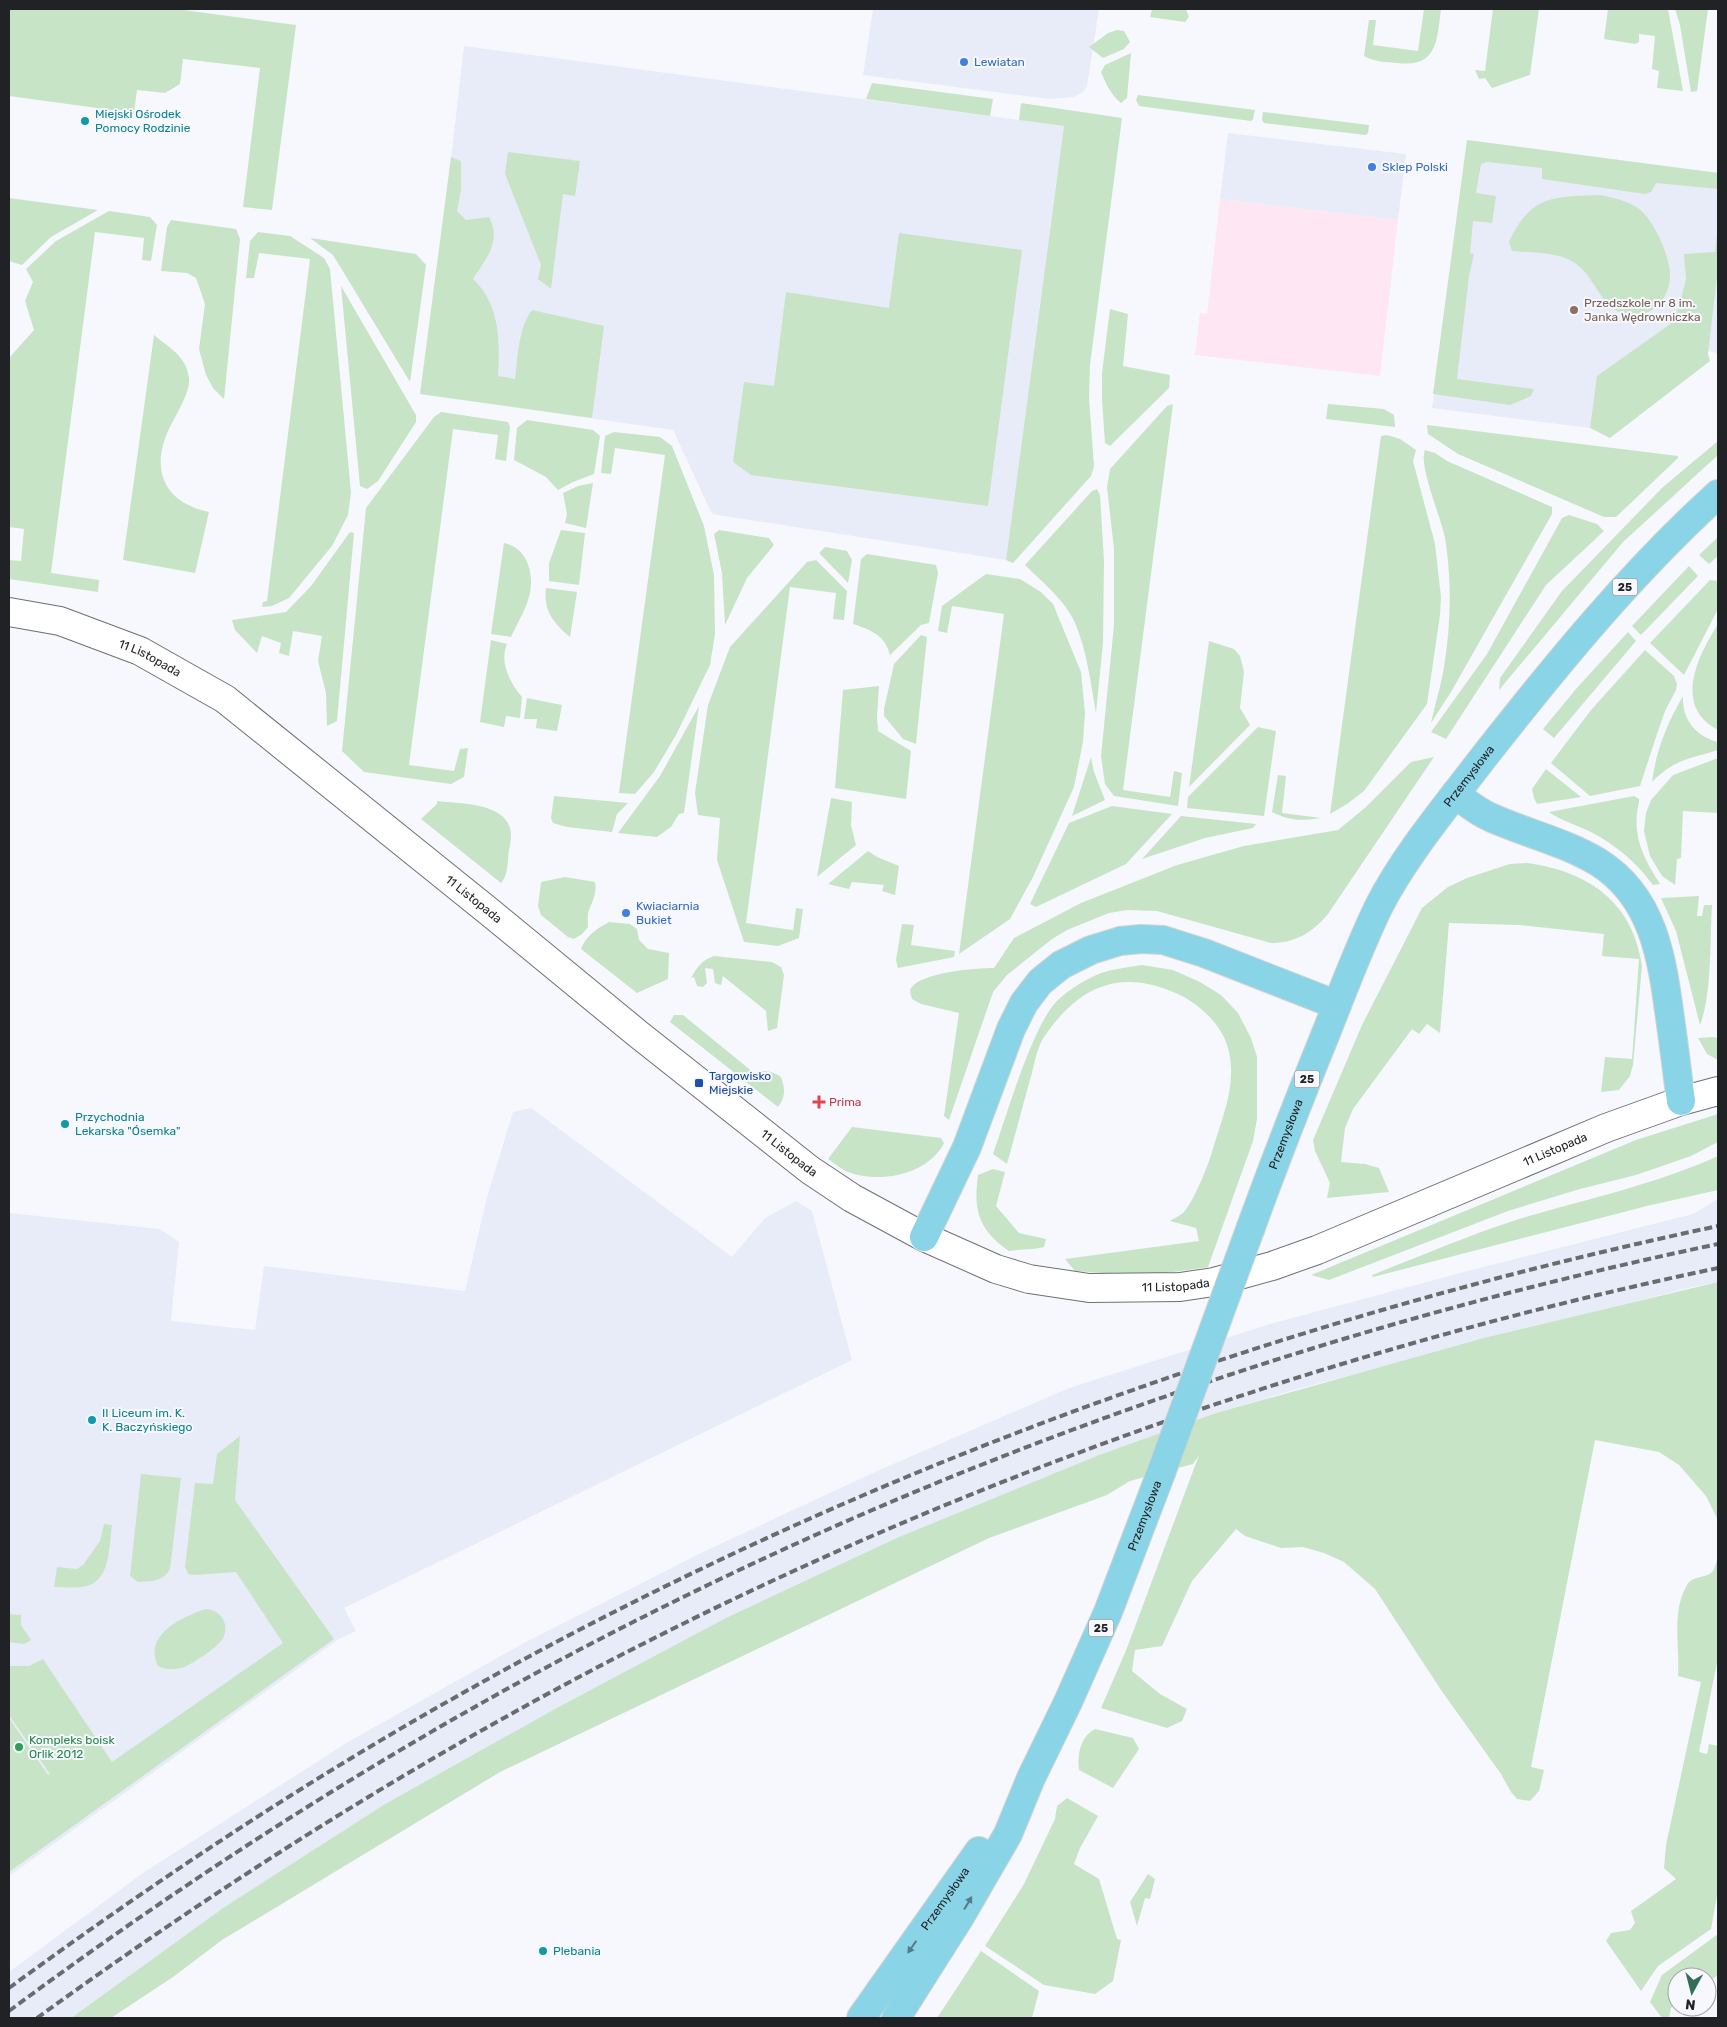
<svg xmlns="http://www.w3.org/2000/svg" width="1727" height="2027" font-family="Rubik,sans-serif">
<style>
.built{fill:#e8ecf8}
.industrial{fill:#fee7f3}
.green{fill:#c7e4c7}
.lines{fill:none;stroke-linecap:round;stroke-linejoin:round}
.minor-casing{stroke:#6d6f76;stroke-width:30}
.major-casing{stroke:#d3d3d3;stroke-width:30}
.minor{stroke:#fff;stroke-width:28}
.major{stroke:#89d4e6;stroke-width:28}
.rail{stroke:#696b6f;stroke-width:4;stroke-dasharray:8 4;stroke-linecap:butt}
.major-bridge-casing{stroke:#d3d3d3;stroke-width:30;stroke-linecap:butt}
.major-bridge{stroke:#89d4e6;stroke-width:28}
.oneway{fill:#557b86}
.shop-dot{fill:#3f7fe0;stroke:#f6f8fe;stroke-width:2}
.culture-dot{fill:#0f9aa8;stroke:#f6f8fe;stroke-width:2}
.education-dot{fill:#8d6e63;stroke:#f6f8fe;stroke-width:2}
.transit-dot{fill:#1a4fb4;stroke:#f6f8fe;stroke-width:2}
.health-dot{fill:#e0444e;stroke:#f6f8fe;stroke-width:2}
.leisure-dot{fill:#2e9e5b;stroke:#f6f8fe;stroke-width:2}
.labels{text-anchor:middle;stroke-width:4;stroke-linejoin:round;paint-order:stroke}
.shield{fill:#f6f8fe;stroke:#616266;stroke-width:1}
.shield-label{font-size:11px;font-weight:bold;fill:#212225}
.shop-label{font-size:12px;fill:#366cbe;stroke:#f6f8fe;text-anchor:start}
.culture-label{font-size:12px;fill:#0d838f;stroke:#f6f8fe;text-anchor:start}
.education-label{font-size:12px;fill:#785e54;stroke:#f6f8fe;text-anchor:start}
.street-label{font-size:12px;fill:#212225;stroke:#f6f8fe}
.transit-label{font-size:12px;fill:#164399;stroke:#f6f8fe;text-anchor:start}
.health-label{font-size:12px;fill:#be3a42;stroke:#f6f8fe;text-anchor:start}
.leisure-label{font-size:12px;fill:#27864d;stroke:#f6f8fe;text-anchor:start}
</style>
<rect width="100%" height="100%" fill="#f6f8fe"/>
<path class="built" d="M873,9H1099L1087,86L1083,92L1073,97L1050,99L863,75Z
M464,46L1064,126L1006,560L712,514L673,430L420,394L441,246Z
M1228,133L1406,154L1398,220L1220,199Z
M1467,140L1718,173V353L1708,351L1718,272L1699,348L1590,428L1432,408Z
M531,1108L732,1257L765,1218L796,1201L812,1211L852,1360L344,1608L356,1631L339,1639L9,1876V1213L160,1229L179,1242L171,1321L255,1330L264,1266L465,1291L487,1197L513,1112Z
M1718,1199V1282L1692,1287L1301,1388L1216,1413L1099,1455L899,1537L553,1710L385,1804L223,1908L71,2018H9V1972L143,1873L348,1742L522,1644L703,1552L875,1472L1069,1388L1270,1324L1464,1272L1693,1214Z"/>
<path class="industrial" d="M1220,199L1398,220L1380,376L1195,355L1200,313L1207,314Z"/>
<path class="green" d="M9,9H176L296,25L272,210L243,207L260,68L183,59L180,84L165,93L137,90L134,113L9,96Z
M1152,9H1186L1189,17L1185,22L1150,17Z
M1424,9H1441C1437,39 1438,68 1398,63C1386,62 1375,62 1364,56L1369,20H1376L1373,45L1418,51Z
M1493,9H1539L1530,75L1492,88L1485,78L1479,79L1475,70L1485,71Z
M1608,9H1668L1683,91L1657,88L1659,71L1652,69L1655,36L1639,34V42L1635,44L1604,39Z
M1675,9H1708L1697,91L1691,92L1680,25Z
M1117,30L1124,31L1130,42L1124,49L1103,58L1089,47L1108,33Z
M1131,53L1127,98L1121,103C1111,95 1106,84 1101,72L1105,65Z
M872,83L993,99L990,116L866,99Z
M1138,95L1255,110L1253,119L1251,121L1139,106L1136,100Z
M1021,103L1122,118L1090,365L1089,398L1094,466L1091,476L1013,563L1006,560L1064,126L1019,120Z
M1263,112L1369,125L1368,133L1366,135L1264,123L1262,120Z
M1467,140L1718,173V189L1656,183L1651,192L1645,194L1542,179V168L1487,162L1481,164L1476,193L1496,196L1492,223L1473,221L1470,253L1474,254L1469,276L1457,379L1534,389L1531,396L1510,405L1433,394Z
M508,152L580,161L575,196L563,194L551,289L538,279L541,265L505,174Z
M451,157L461,161V190L457,211L466,220L489,217C502,242 486,258 473,279C500,304 500,341 498,376L515,379C518,357 518,328 532,310L604,326L592,418L420,394Z
M1600,195C1614,198 1627,200 1639,209C1654,220 1671,258 1670,277C1669,298 1654,316 1632,315C1604,314 1598,284 1581,268C1564,251 1534,253 1512,251L1509,242C1531,195 1552,197 1600,195Z
M9,198L98,210L51,237L22,265L9,261Z
M109,211L150,217L157,225L151,261L142,260L144,238L95,232L51,573L99,580L98,592L9,579V560L21,561L24,529L9,527V358L34,330L25,301L33,282L26,269L56,241Z
M171,220L236,229L240,239L224,399L213,388L206,375L199,349L205,304L196,278L187,273L161,271L167,227Z
M1718,225V269L1708,354L1710,361L1610,438L1590,428L1597,376L1669,325L1679,307L1686,279L1684,254L1715,252Z
M258,232L290,236L324,258L330,269L351,493L348,515L332,546L289,598L272,606L262,607L263,602L267,601L310,259L259,253L254,278H246L250,241Z
M899,233L1022,250L988,506L751,475L733,462L744,382L774,386L786,292L889,308Z
M310,238L416,254L426,265L410,382L333,255Z
M341,286L416,415V422L378,481L367,489L360,486Z
M1110,309L1128,314L1123,366L1170,375L1169,388L1110,446L1105,443L1102,400V373Z
M154,335C169,348 186,355 189,378C191,392 174,418 168,431C150,472 166,503 209,512L195,573L123,560Z
M1173,404L1123,790L1170,797L1174,771L1182,773L1178,806L1114,796L1105,784L1101,756L1114,625V549L1107,487L1110,469L1167,406Z
M1328,404L1384,409L1394,415L1395,427L1326,419Z
M441,412L508,422L510,427L506,461L495,459L498,435L453,429L409,765L454,771L460,749L468,748L464,777L451,784L364,772L342,751L366,508L434,417Z
M527,420L593,430L600,436L594,474L573,482L558,490L546,477L514,460L517,428Z
M1427,425L1678,456V458L1616,517H1604L1458,454L1428,434Z
M614,432L660,437L672,446L704,526L714,575L715,634L710,665L676,735L654,772L635,794L619,793L665,455L615,448L611,474L601,473L605,436Z
M1387,435L1400,439L1416,450L1413,461L1435,544L1441,597L1440,615L1427,704L1364,791L1347,804L1330,814L1381,436Z
M1718,441V455L1623,542L1499,690L1500,678L1562,591L1663,487Z
M1425,450L1435,453L1447,461L1552,507V514L1451,692L1431,723C1435,704 1441,686 1444,667C1451,624 1452,581 1445,538C1441,517 1418,465 1425,450Z
M593,483L586,528L565,523L567,514L563,493L578,486Z
M1097,489L1100,495L1104,561L1103,643L1096,713C1091,684 1087,651 1075,623C1065,600 1043,583 1025,565L1092,491Z
M1569,515L1597,524L1604,531L1546,585L1446,739L1431,732L1487,654L1562,518Z
M561,530L585,533L579,585L549,581V563Z
M719,530L769,538L774,545L747,578L725,625L722,573L714,534Z
M350,532L354,533L337,721L327,726L326,693L318,661L322,636L293,631L289,656L279,653L281,643L262,636L257,653L235,630L232,620L286,612L311,586Z
M1718,537V556L1709,564L1699,555Z
M504,543C528,548 535,575 529,597C525,611 517,624 511,637L491,634Z
M825,547L847,551L852,560L848,583L819,553Z
M867,554L936,565L938,573L929,623L921,625L890,655C885,635 871,630 853,624L861,559Z
M816,560L847,591L844,620L833,619L836,593L790,587L746,923L792,930L793,931L796,908L803,909L799,938L778,946L744,942L717,860L720,818L698,815L695,793L708,705L730,647L807,562Z
M1689,566L1698,576L1641,635L1632,626Z
M986,574L1020,579L1041,592L1053,604L1081,672L1085,713L1083,742L1074,787L1033,877L1010,919L959,954L1004,614L952,606L947,633L938,631L942,606Z
M1710,580L1718,581V609L1684,675L1650,643Z
M546,588L577,592L570,637C553,623 543,610 546,588Z
M1718,624V730C1673,707 1697,657 1718,624Z
M1628,632L1636,641L1554,738L1543,729L1576,689Z
M921,635L927,637L916,744L903,739L884,716V709L894,664Z
M491,640L507,644C499,662 510,683 522,697L520,718L506,716L504,727L480,722Z
M1209,641L1234,649L1240,656L1244,672L1240,708L1250,725L1189,787Z
M1645,650L1674,676L1677,684L1676,690L1665,711L1657,734L1640,786L1590,796L1551,763L1591,710Z
M879,686L877,717L878,731L911,751L906,799L835,788L843,690Z
M1683,696C1682,720 1696,736 1718,742V750C1689,759 1675,759 1652,782C1656,751 1667,723 1683,696Z
M527,698L562,705L557,731L536,728L537,719H524Z
M699,706L684,813L679,814L671,827L657,837L618,833L660,776Z
M1258,727L1276,731L1264,816L1187,808L1188,797Z
M1091,757L1094,772L1105,800L1072,816Z
M1434,757L1328,914C1312,933 1295,943 1271,943L1157,911L1127,910L1109,913L1067,930L1052,939L1007,975L993,992L949,1120L944,1116L959,1013L921,1004L912,999C911,995 909,991 911,988C922,972 976,968 994,968L1014,938L1081,903L1177,865L1244,846L1338,830L1366,807L1411,762Z
M1718,758V813L1683,811L1681,858L1677,859L1675,885L1662,876L1650,856L1644,831L1646,813L1651,800L1673,775Z
M1546,769L1581,797L1537,804L1534,798L1532,789Z
M1278,775L1286,776L1282,813L1321,818C1303,821 1289,821 1272,812Z
M554,796L628,803L617,814L612,832L567,827L553,823L551,818Z
M1634,796L1639,799V802C1631,834 1643,858 1660,884L1653,885C1634,860 1618,847 1591,832C1577,825 1562,821 1549,812Z
M831,798L852,802L851,825L856,845L817,877Z
M437,801C461,804 510,802 511,835C511,840 510,845 509,850C507,862 509,874 501,883L421,819L437,804Z
M1112,806L1172,814L1126,864L1036,907L1030,904L1069,823Z
M1181,816L1256,824L1253,828L1205,838L1142,859Z
M868,851L877,857L899,866L895,895L882,891L884,885L852,882L849,889L828,884Z
M1528,863C1589,872 1633,902 1642,966L1633,1065L1630,1076L1619,1090L1601,1092L1605,1057L1632,1059L1639,959L1602,956L1604,934L1519,925L1449,923L1440,1033L1427,1024L1419,1034L1412,1029L1353,1109L1345,1128L1341,1162L1365,1164L1379,1168L1389,1192L1327,1198L1330,1183L1315,1151L1313,1140L1362,1025L1422,908L1448,887L1467,878L1510,864Z
M565,877L595,882C597,893 593,900 589,910C587,915 588,922 588,927L582,934L574,939L568,937L541,915L538,906L541,882Z
M1699,896L1697,916H1702L1704,905H1712C1710,938 1712,995 1700,1025L1676,931L1661,898Z
M609,922L630,924L637,929L639,940L648,949L669,953L668,979L637,993L581,949C586,936 596,929 609,922Z
M902,924L914,925L911,945L955,951L954,957L898,968L896,960Z
M714,956L772,962L781,967L784,975L777,1028L768,1031L766,1011L723,976L721,985L715,983L713,969L705,968L707,983L703,987L697,986L694,977L691,978C697,967 702,960 714,956Z
M1142,965L1173,970L1200,982L1221,995L1238,1013L1251,1038L1257,1057V1119L1253,1141L1208,1267L1145,1276L1075,1271L1065,1259L1199,1241L1196,1228L1170,1221C1174,1218 1180,1216 1183,1213C1193,1203 1208,1166 1212,1152C1222,1117 1239,1082 1227,1045C1221,1025 1201,1006 1182,996C1123,967 1080,984 1044,1037C1036,1049 1034,1067 1030,1080C1022,1108 1015,1136 1007,1164L993,1154C1006,1118 1033,1022 1059,999C1070,989 1086,979 1101,973C1114,969 1129,967 1142,965Z
M674,1015H683L754,1073C763,1069 773,1071 781,1077C785,1089 786,1096 778,1107L670,1022Z
M1713,1037L1718,1038V1060L1707,1054L1698,1038Z
M1718,1114V1142L1691,1156L1636,1175L1580,1189L1508,1211L1329,1280L1311,1275L1636,1140Z
M852,1127L941,1138L944,1143C928,1175 879,1184 848,1172C841,1169 834,1163 828,1159Z
M1718,1156V1190L1647,1206L1373,1277L1372,1275C1421,1256 1469,1235 1519,1219C1586,1199 1654,1185 1718,1156Z
M993,1169L1005,1172L996,1206L1019,1233L1046,1239L1044,1247C1032,1250 1021,1249 1009,1251C979,1230 973,1211 978,1175Z
M1718,1282V1520L1706,1496L1679,1465L1659,1452L1595,1440L1531,1767L1544,1770L1539,1791L1530,1801L1517,1799L1511,1792L1501,1774L1441,1690L1375,1589L1344,1562L1324,1553L1303,1547L1281,1548L1245,1536L1236,1529L1192,1581L1162,1646L1135,1650L1132,1671L1160,1694L1187,1709L1182,1721L1167,1728L1101,1708L1127,1648L1199,1455L1193,1464L1130,1481L1107,1495L989,1538L500,1772L222,1940L173,1977L111,2018H71L223,1908L385,1804L553,1710L728,1617L899,1537L1099,1455L1216,1413L1484,1338Z
M240,1436L235,1500L334,1639L9,1872V1718L48,1775L50,1774L9,1715V1666H29L43,1659L112,1762L283,1643L236,1572L194,1575L188,1574L185,1567L195,1483L213,1484L217,1454Z
M141,1474L181,1478L170,1569C163,1582 151,1581 138,1582L130,1576Z
M104,1524L112,1525C109,1544 111,1576 90,1585C79,1589 65,1587 54,1587L57,1567L77,1569L83,1565L100,1541Z
M1718,1556V1658L1699,1752L1707,1754L1709,1744L1718,1746V1890L1711,1929L1658,1966L1641,1991L1606,1941L1611,1933L1630,1930L1635,1923L1631,1911L1676,1879L1664,1868L1666,1845L1701,1682L1678,1676C1680,1647 1671,1612 1687,1585C1693,1575 1706,1579 1713,1571C1715,1567 1717,1561 1718,1556Z
M206,1609C220,1610 229,1622 224,1636C222,1645 190,1666 181,1668C172,1670 166,1670 158,1666C143,1635 181,1617 206,1609Z
M9,1614L21,1615V1625L31,1640L24,1644L9,1642Z
M1095,1729L1133,1738L1139,1749L1113,1788L1079,1770C1077,1755 1080,1737 1095,1729Z
M1067,1798L1098,1816L1080,1848L1074,1864L1099,1879L1117,1939L1121,1940L1113,1981L1095,1994L1044,1985L985,1946L1024,1884L1055,1819L1057,1806Z
M1148,1874L1155,1879L1150,1899L1145,1898L1137,1926L1130,1902Z
M1718,1934V1975L1707,1983V1977H1677V2004L1671,2008L1669,2018H1662L1650,2002L1662,1975Z
M981,1951L1039,1991L1032,2018H937Z"/>
<g class="lines">
<g class="minor-casing">
<g id="minor">
<path id="s1" d="M9,612L60,621L140,651L225,699L492,914L638,1034L810,1170L852,1198L924,1237L996,1269L1029,1279L1089,1288L1180,1287L1214,1282L1272,1266L1317,1250L1606,1128L1681,1101L1718,1091"/>
</g>
</g>
<g class="major-casing">
<g id="major">
<path d="M1455,794C1466,802 1478,812 1490,817C1525,833 1565,842 1598,862C1654,897 1662,959 1670,1018C1674,1045 1677,1073 1681,1101"/>
<path id="s2" d="M1251,1227C1275,1161 1300,1097 1326,1033C1343,990 1359,947 1379,906C1405,855 1448,804 1483,758C1556,665 1631,573 1718,494"/>
<path d="M924,1237L967,1147L1011,1029L1024,1003L1040,982L1061,965L1091,950L1120,941L1141,939L1163,940L1204,953L1337,1005"/>
<path id="s3" d="M861,2018L979,1851"/>
<path id="s4" d="M896,2018L960,1917L1008,1834L1031,1778L1068,1702L1108,1612L1161,1473"/>
</g>
</g>
<use href="#minor" class="minor"/>
<use href="#major" class="major"/>
<path class="rail" d="M9,1988C154,1882 304,1782 461,1694C853,1473 1279,1319 1718,1226
M9,2011C213,1860 427,1725 653,1612C990,1443 1350,1321 1718,1244
M37,2018C163,1927 292,1841 427,1762C827,1527 1265,1363 1718,1268"/>
<g class="major-bridge-casing">
<path id="major-bridge" d="M1161,1473L1251,1227"/>
</g>
<use href="#major-bridge" class="major-bridge"/>
</g>
<defs><path id="oneway-solid" d="M-6-.8H1V-3.2L6.5 0L1 3.2V.8H-6Z" transform="scale(1.25)"/></defs>
<g class="oneway">
<use href="#oneway-solid" transform="translate(968 1903) rotate(-59)"/>
<use href="#oneway-solid" transform="translate(912 1947) rotate(125)"/>
</g>
<g class="shop-dot">
<circle cx="964" cy="62" r="5"/>
<circle cx="1372" cy="167" r="5"/>
<circle cx="626" cy="913" r="5"/>
</g>
<g class="culture-dot">
<circle cx="85" cy="121" r="5"/>
<circle cx="65" cy="1124" r="5"/>
<circle cx="92" cy="1420" r="5"/>
<circle cx="543" cy="1951" r="5"/>
</g>
<circle class="education-dot" cx="1574" cy="310" r="5"/>
<rect class="transit-dot" x="694" y="1078" width="10" height="10" rx="2.5"/>
<path class="health-dot" d="M816.5 1094.5h5v5h5v5h-5v5h-5v-5h-5v-5h5z"/>
<circle class="leisure-dot" cx="19" cy="1747" r="5"/>
<g class="labels">
<g class="shield">
<rect x="1612.5" y="578.5" width="25" height="17" rx="4"/>
<rect x="1294.5" y="1070.5" width="25" height="17" rx="4"/>
<rect x="1088.5" y="1619.5" width="25" height="17" rx="4"/>
</g>
<g class="shield-label">
<text x="1625" y="591">25</text>
<text x="1307" y="1083">25</text>
<text x="1101" y="1632">25</text>
</g>
<g class="shop-label">
<text x="974" y="66">Lewiatan</text>
<text x="1382" y="171">Sklep Polski</text>
<text x="636" y="910">Kwiaciarnia<tspan x="636" dy="14">Bukiet</tspan></text>
</g>
<g class="culture-label">
<text x="95" y="118">Miejski Ośrodek<tspan x="95" dy="14">Pomocy Rodzinie</tspan></text>
<text x="75" y="1121">Przychodnia<tspan x="75" dy="14">Lekarska "Ósemka"</tspan></text>
<text x="102" y="1417">II Liceum im. K.<tspan x="102" dy="14">K. Baczyńskiego</tspan></text>
<text x="553" y="1955">Plebania</text>
</g>
<g class="education-label">
<text x="1584" y="307">Przedszkole nr 8 im.<tspan x="1584" dy="14">Janka Wędrowniczka</tspan></text>
</g>
<g class="street-label">
<text dy="4" stroke="none"><textPath href="#s1" startOffset="149">11 Listopada</textPath></text>
<text dy="4" stroke="none"><textPath href="#s2" startOffset="504">Przemysłowa</textPath></text>
<text dy="4" stroke="none"><textPath href="#s1" startOffset="554">11 Listopada</textPath></text>
<text dy="4" stroke="none"><textPath href="#s2" startOffset="99">Przemysłowa</textPath></text>
<text dy="4" stroke="none"><textPath href="#s1" startOffset="1784">11 Listopada</textPath></text>
<text dy="4" stroke="none"><textPath href="#s1" startOffset="959">11 Listopada</textPath></text>
<text dy="4" stroke="none"><textPath href="#s1" startOffset="1379">11 Listopada</textPath></text>
<text dy="4" stroke="none"><textPath href="#s4" startOffset="562">Przemysłowa</textPath></text>
<text dy="4" stroke="none"><textPath href="#s3" startOffset="146">Przemysłowa</textPath></text>
</g>
<g class="transit-label">
<text x="709" y="1080">Targowisko<tspan x="709" dy="14">Miejskie</tspan></text>
</g>
<g class="health-label">
<text x="829" y="1106">Prima</text>
</g>
<g class="leisure-label">
<text x="29" y="1744">Kompleks boisk<tspan x="29" dy="14">Orlik 2012</tspan></text>
</g>
</g>
<rect width="1727" height="2027" fill="none" stroke="#212225" stroke-width="20"/>
<g transform="translate(1692 1992) rotate(187)"><circle r="24" fill="#f6f8fe" stroke="#a1a2a7"/>
<path d="M0-4L9 19L0 12L-9 19Z" fill="#346e57"/>
<text y="-8" font-size="14" font-weight="bold" text-anchor="middle" fill="#212225">N</text>
</g>
</svg>
